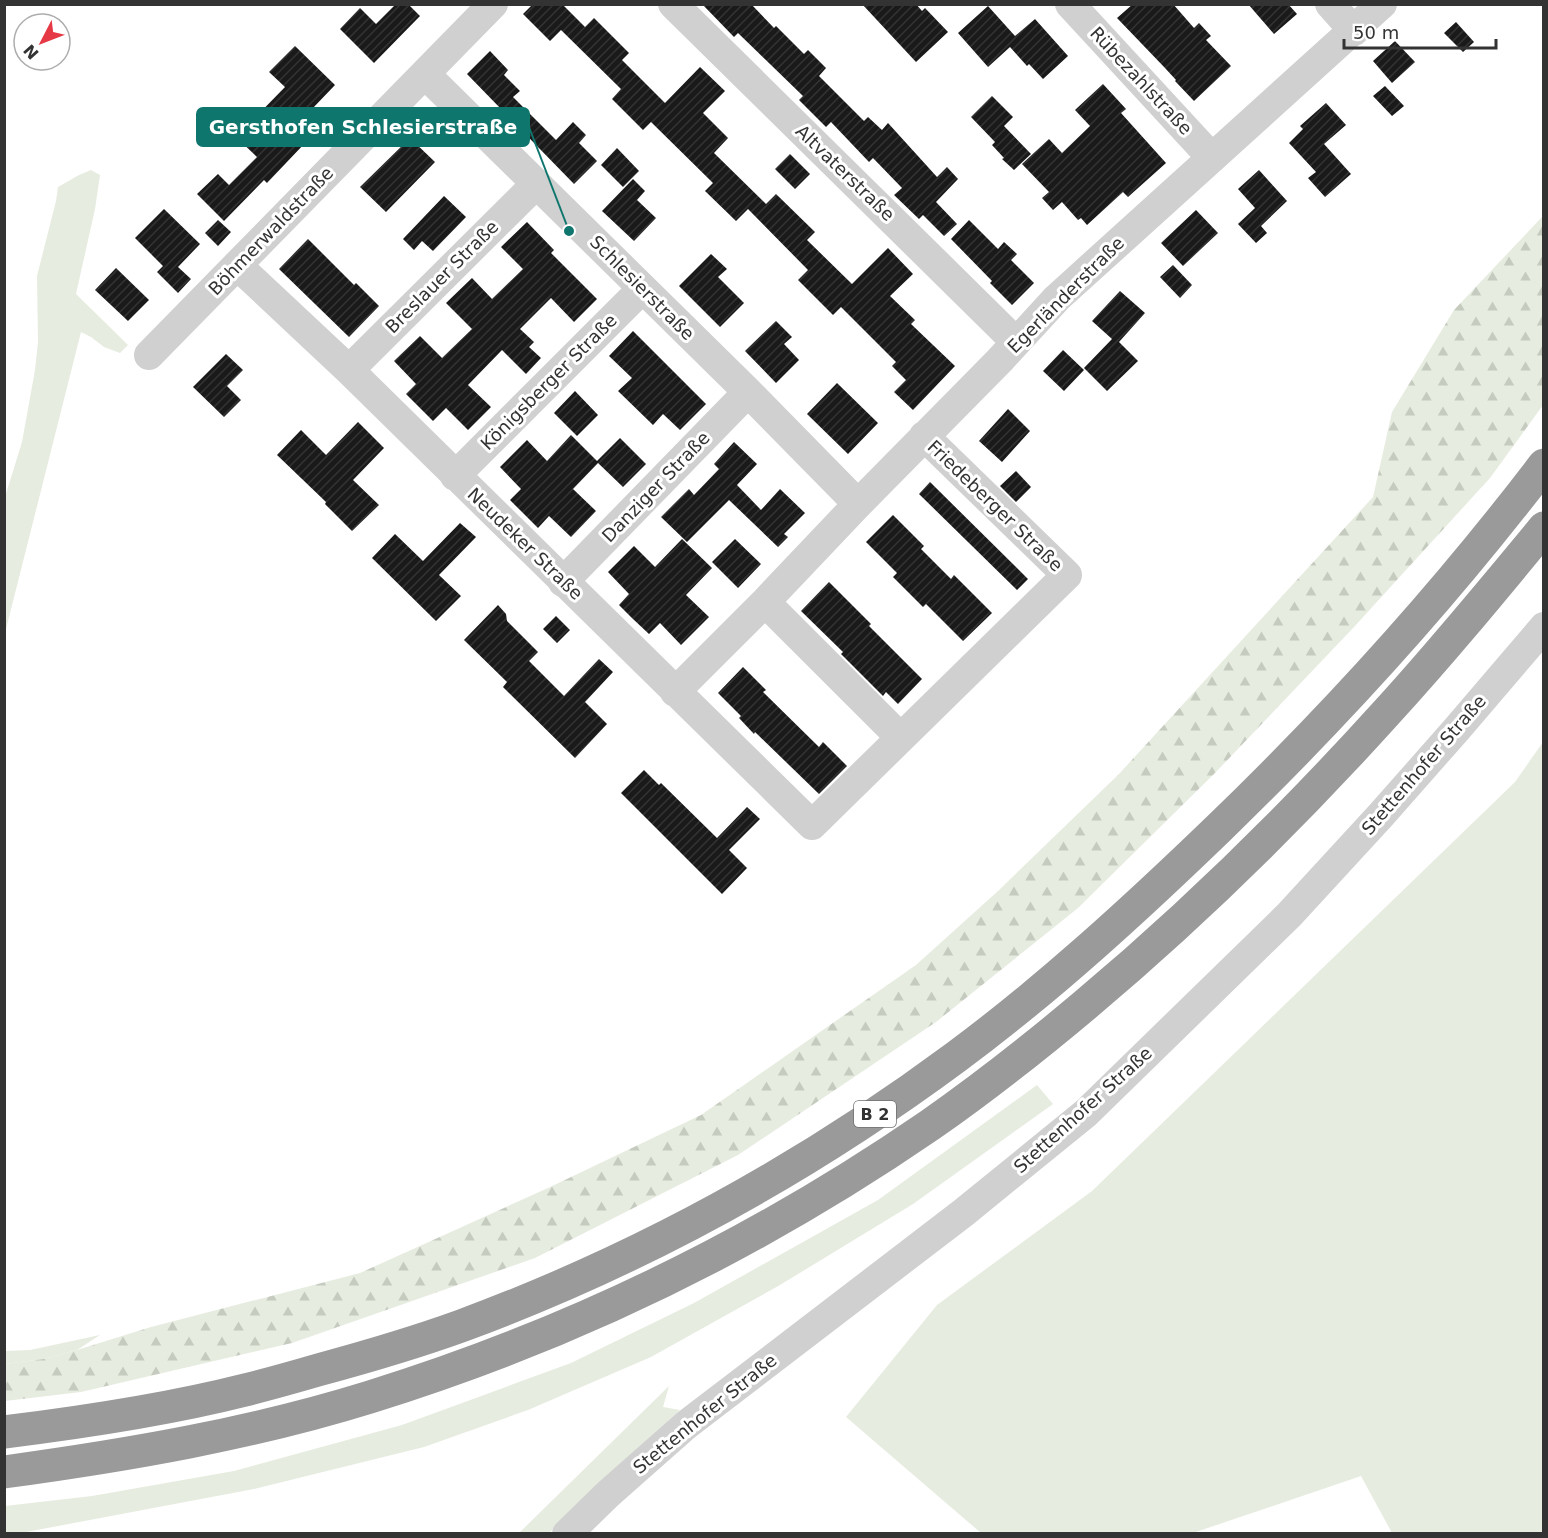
<svg xmlns="http://www.w3.org/2000/svg" width="1548" height="1538" font-family="'DejaVu Sans',sans-serif">
<style>
.grass{fill:#e6ecdf}
.forest{fill:url(#forest-firs)}
.building{fill:url(#building-hatch)}
.lines{fill:none;stroke-linecap:round;stroke-linejoin:round}
.minor{stroke:#d0d0d0;stroke-width:30}
.highway{stroke:#9a9a9a;stroke-width:33}
.labels{text-anchor:middle;stroke-width:6;stroke-linejoin:round;paint-order:stroke}
.shield{fill:#fff;stroke:#707070;stroke-width:1.5}
.shield-label{font-size:16px;font-weight:bold;fill:#333}
.street-label{font-size:18px;fill:#333;stroke:#fff}
.leader{fill:none;stroke:#0f766e;stroke-width:2}
.callout-dot{fill:#0f766e;stroke:#fff;stroke-width:2}
.callout{fill:#0f766e;stroke:#0f766e;stroke-width:2}
.callout-label{font-size:20px;text-anchor:middle;font-weight:bold;fill:#fff}
</style>
<defs>
<pattern id="forest-firs" width="22" height="20" patternUnits="userSpaceOnUse" patternTransform="scale(1.5)"><rect width="22" height="20" fill="#e6ecdf"/><path d="M5 1l3.5 6h-7zM16 11l3.5 6h-7z" fill="#c6cbc0"/></pattern>
<pattern id="building-hatch" width="6" height="6" patternUnits="userSpaceOnUse" patternTransform="scale(1.5)"><rect width="6" height="6" fill="#1a1a1a"/><path d="M-1 1l2-2M0 6l6-6M5 7l2-2" fill="none" stroke="#333"/></pattern>
</defs>
<rect width="100%" height="100%" fill="#fff"/>
<path class="grass" d="M91,170L100,175L95,209L76,294L128,345L120,353L104,347L91,337L81,332L5,633V497L22,442L35,370L38,342L37,276L56,201L58,187L79,175Z
M1543,742V1533H1392L1361,1476L1193,1533H981L846,1417L937,1305L1092,1191L1515,782Z
M1037,1085L1053,1104L913,1204L780,1285L651,1357L528,1410L424,1447L254,1489L21,1533H5V1506L92,1496L234,1471L402,1425L571,1363L694,1303L878,1200Z
M100,1335L77,1350L43,1359L5,1364V1351L30,1350Z
M669,1386L663,1407L680,1410L618,1466L549,1533L518,1534Z"/>
<path class="forest" d="M1543,216V405L1490,478L1354,627L1216,772L1078,908L936,1022L738,1155L535,1258L292,1343L81,1392L5,1401V1364L43,1359L77,1350L151,1327L360,1273L548,1188L701,1115L916,965L998,891L1119,774L1373,497L1392,412L1454,310Z"/>
<path class="building" d="M396,4H408L420,16L374,63L340,29L360,8L376,24Z
M533,4H562L585,27L594,18L629,53L622,60L665,103L700,67L725,91L703,113L728,138L714,153L766,204L776,194L815,232L807,240L852,284L888,248L913,274L890,296L915,320L911,324L955,366L913,410L894,392L906,380L892,366L896,362L841,307L833,315L798,280L808,270L748,209L736,221L705,191L713,183L651,122L643,130L612,99L621,89L561,30L550,41L523,14Z
M702,4H751L774,28L776,26L804,54L808,50L826,68L819,76L864,121L868,117L882,130L888,123L937,177L947,167L958,179L936,202L957,224L944,236L923,215L919,219L894,195L902,188L873,158L869,162L831,122L826,127L799,100L803,96L738,33L734,37Z
M862,4H916L922,11L925,8L948,32L916,62Z
M1133,4H1173L1194,28L1199,23L1211,36L1206,40L1231,66L1194,101L1175,81L1176,80L1165,68L1117,18Z
M1248,4H1288L1297,14L1274,34Z
M988,6L1015,36L1035,19L1068,56L1043,79L1029,64L1027,66L1010,47L988,67L958,33Z
M1456,22L1474,42L1463,52L1444,33Z
M1395,41L1415,62L1392,83L1373,61Z
M295,46L335,85L312,109L325,122L267,183L264,180L224,221L197,194L218,174L229,185L257,157L236,137L285,87L269,72Z
M490,51L508,70L504,75L520,91L513,97L556,140L573,122L586,135L579,143L597,161L574,184L467,74Z
M1103,84L1126,109L1121,113L1166,163L1128,197L1123,192L1087,225L1081,218L1078,220L1062,202L1053,210L1042,198L1049,192L1022,164L1049,139L1062,153L1090,126L1075,110Z
M1385,86L1404,106L1392,116L1373,96Z
M992,96L1013,117L1004,126L1031,154L1014,170L1002,159L1004,158L992,145L995,142L971,117Z
M1326,103L1346,125L1324,144L1351,174L1325,197L1308,178L1316,172L1289,143L1303,129L1300,126Z
M410,138L435,162L386,212L360,187Z
M617,148L639,171L623,187L601,165Z
M790,154L810,174L795,189L775,169Z
M1259,170L1287,201L1261,226L1267,233L1256,243L1238,224L1255,208L1238,189Z
M633,179L645,191L637,200L656,218L634,241L602,211Z
M444,196L466,217L433,251L422,241L414,250L403,239Z
M164,209L200,244L178,267L191,279L178,293L157,272L163,266L135,238Z
M1196,210L1218,233L1183,266L1161,243Z
M218,220L231,232L218,246L205,233Z
M969,220L998,249L1004,242L1017,254L1011,260L1034,283L1012,305L990,283L992,281L951,239Z
M527,222L554,250L551,253L597,299L574,322L551,298L520,329L534,342L529,347L541,358L526,374L502,350L468,385L491,407L468,430L446,408L433,421L406,394L416,384L394,361L420,336L442,358L472,329L446,303L472,278L492,299L523,269L501,247Z
M308,239L354,285L356,283L379,306L349,337L279,269Z
M711,254L727,269L718,277L744,303L720,327L679,286Z
M1173,265L1192,285L1180,298L1160,277Z
M116,268L149,300L128,321L95,290Z
M1120,291L1145,313L1119,342L1138,361L1107,391L1084,368L1112,339L1092,321Z
M776,321L792,337L784,344L799,360L776,383L745,351Z
M633,331L706,404L680,430L663,414L653,425L618,391L632,378L609,356Z
M1063,350L1084,370L1064,391L1043,371Z
M226,354L243,370L227,386L241,400L224,417L193,387Z
M837,383L878,423L848,454L807,414Z
M575,391L598,415L577,436L554,413Z
M1008,409L1030,431L1002,462L979,441Z
M358,422L384,448L353,480L379,505L352,531L325,504L326,502L277,455L301,430L326,455Z
M571,435L597,461L620,438L646,464L623,487L598,463L573,489L596,511L571,537L549,516L538,528L510,500L521,489L500,467L527,440L547,461Z
M734,442L757,464L737,485L761,510L780,489L805,513L784,534L788,537L778,547L729,500L687,542L661,517L689,489L694,495L719,469L714,464Z
M1016,471L1031,487L1016,502L1000,486Z
M930,482L1028,579L1017,590L919,494Z
M893,515L924,546L921,549L951,579L954,575L992,613L963,641L926,604L923,607L893,577L897,573L866,542Z
M460,523L476,537L439,575L461,596L436,621L372,558L395,534L423,561Z
M682,539L712,568L686,595L709,617L681,645L660,623L649,634L633,619L619,605L629,594L608,572L634,546L655,567Z
M735,539L761,564L738,588L712,562Z
M829,582L871,624L869,626L922,679L898,704L886,692L883,696L841,654L843,652L801,611Z
M498,605L506,614L507,621L538,652L529,661L564,696L599,659L613,672L585,702L607,724L575,758L503,687L507,682L464,640Z
M556,616L570,630L557,643L543,629Z
M743,667L766,690L763,692L819,747L823,742L847,766L819,794L755,732L754,734L739,718L741,716L718,693Z
M644,770L659,785L661,783L717,838L747,807L760,819L729,850L747,868L722,894L621,793Z"/>
<g class="lines">
<path class="minor" d="M673,4L1016,342
M1070,4L1212,158
M1330,4L1354,31
M425,74L748,392L858,504
M237,265L349,370L812,825L1067,575L924,436
M149,355L493,4
M349,370L536,184
M455,476L642,289
M563,582L748,392
M765,602L900,737
M675,692L765,602L858,504L1000,360L1057,298L1382,4
M567,1534L608,1494L686,1425L963,1213L1086,1113L1289,915L1381,815L1456,730L1544,627"/>
<path class="highway" d="M4,1432C85,1422 166,1410 245,1390C269,1384 294,1377 318,1370C366,1357 414,1343 461,1326C637,1261 805,1169 956,1057C1049,988 1134,910 1218,829C1335,716 1445,595 1544,465
M4,1472C128,1455 251,1434 370,1397C570,1335 757,1244 930,1125C983,1088 1035,1047 1085,1005C1191,916 1293,816 1386,713C1441,653 1492,591 1544,528"/>
</g>
<g class="labels">
<rect class="shield" x="854" y="1101" width="42" height="26" rx="4.5"/>
<g class="shield-label">
<text x="875" y="1120">B 2</text>
</g>
<g class="street-label">
<text transform="translate(1141 81) rotate(47)" y="6">Rübezahlstraße</text>
<text transform="translate(845 173) rotate(44)" y="6">Altvaterstraße</text>
<text transform="translate(271 231) rotate(-46)" y="6">Böhmerwaldstraße</text>
<text transform="translate(442 277) rotate(-45)" y="6">Breslauer Straße</text>
<text transform="translate(642 288) rotate(45)" y="6">Schlesierstraße</text>
<text transform="translate(1066 295) rotate(-45)" y="6">Egerländerstraße</text>
<text transform="translate(549 382) rotate(-45)" y="6">Königsberger Straße</text>
<text transform="translate(656 487) rotate(-46)" y="6">Danziger Straße</text>
<text transform="translate(995 506) rotate(44)" y="6">Friedeberger Straße</text>
<text transform="translate(525 544) rotate(44)" y="6">Neudeker Straße</text>
<text transform="translate(1424 765) rotate(-49)" y="6">Stettenhofer Straße</text>
<text transform="translate(1083 1110) rotate(-42)" y="6">Stettenhofer Straße</text>
<text transform="translate(705 1414) rotate(-39)" y="6">Stettenhofer Straße</text>
</g>
</g>
<path class="leader" d="M569 231L529 127"/>
<circle class="callout-dot" cx="569" cy="231" r="6"/>
<rect class="callout" x="197" y="108" width="332" height="38" rx="6"/>
<g class="callout-label">
<text x="363" y="134">Gersthofen Schlesierstraße</text>
</g>
<rect width="1548" height="1538" fill="none" stroke="#333333" stroke-width="12"/>
<g transform="translate(42 42) rotate(228)"><circle r="28" fill="#ffffff" stroke="#adadad" stroke-width="1.5"/>
<path d="M0-4.5L10 22L0 15L-10 22Z" fill="#e63946"/>
<text y="-9" font-size="16" font-weight="bold" text-anchor="middle" fill="#333333">N</text>
</g>
<path d="M1344 39v9h152v-9" fill="none" stroke="#333333" stroke-width="3"/>
<text x="1353" y="39" font-size="18" fill="#333333" stroke="#ffffff" stroke-width="4.5" paint-order="stroke">50 m</text>
</svg>
